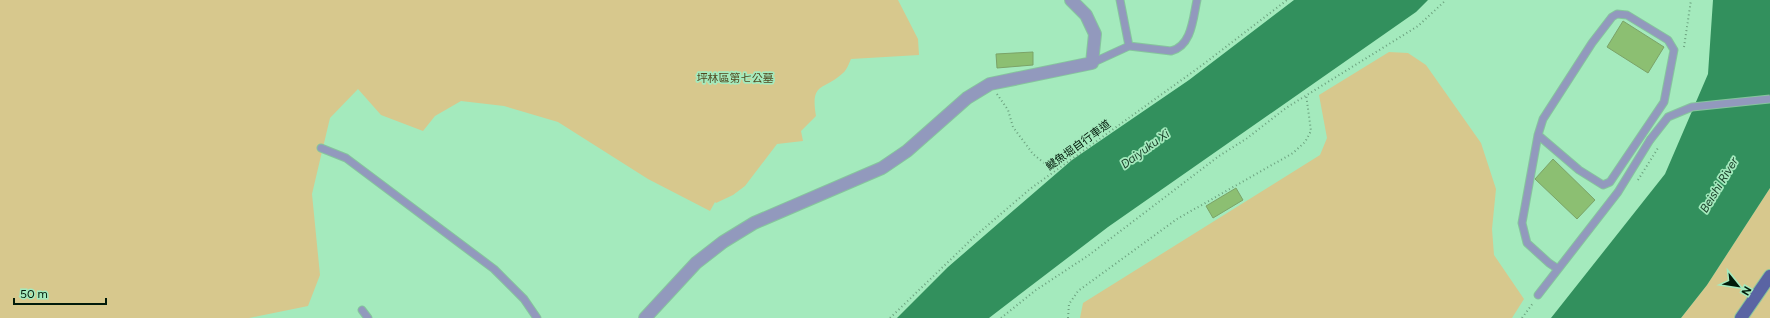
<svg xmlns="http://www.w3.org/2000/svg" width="1770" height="318" font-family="Figtree,'Noto Sans TC',sans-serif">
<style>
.green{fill:#d7c88d}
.water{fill:#32905d}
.building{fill:#8cbf72;stroke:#7ba368}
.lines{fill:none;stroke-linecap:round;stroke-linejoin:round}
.service-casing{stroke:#86c59d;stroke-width:9}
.minor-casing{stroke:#86c59d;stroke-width:14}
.primary-casing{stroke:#86c59d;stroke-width:14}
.path{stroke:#6ba17e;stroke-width:2;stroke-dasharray:1 3;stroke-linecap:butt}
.service{stroke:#9299bd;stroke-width:7}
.minor{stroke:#9299bd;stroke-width:12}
.primary{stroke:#5a64a3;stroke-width:12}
.service-bridge-casing{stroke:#86c59d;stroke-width:9;stroke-linecap:butt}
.service-bridge{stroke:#9299bd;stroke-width:7}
.labels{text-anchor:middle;stroke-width:3.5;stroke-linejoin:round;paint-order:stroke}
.park-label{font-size:11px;fill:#51471f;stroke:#a4eabd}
.street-label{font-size:11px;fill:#001a0a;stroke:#a4eabd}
.water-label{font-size:12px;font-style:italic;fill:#193f29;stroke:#a4eabd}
</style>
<rect width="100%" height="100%" fill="#a4eabd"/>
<path class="green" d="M0,0H898L918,39L919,55L851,59C849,63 847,70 843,73C824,91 810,81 816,116L801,131L803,141L777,144L745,186L733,195L716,203L715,202L710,211L648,179L558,122L504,106L461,101L435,116L423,131L381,115L358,89L330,118L320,160L312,194L320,275L308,306L249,318H0Z
M1389,52L1408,53L1426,65L1481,143L1496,189L1492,229L1494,255L1524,299L1512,318H1080L1083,303L1320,155L1327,138L1319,95Z
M1770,188V318H1681L1707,285Z"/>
<path class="water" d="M1294,0H1428L1416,12L1108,227L989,318H897L948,267L1072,160L1189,80Z
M1713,0H1770V188L1707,285L1681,318H1551L1665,174L1708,74Z"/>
<path class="building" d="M1623,21L1664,47L1648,73L1607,47Z
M1033,52V65L997,68L996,54Z
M1553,159L1595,200L1577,219L1535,179Z
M1236,188L1243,200L1213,218L1206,206Z"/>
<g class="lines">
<g class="service-casing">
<path id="service" d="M1120,0L1129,46
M1092,63L1129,46L1171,51C1192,46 1193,18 1197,0
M1538,135L1579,170L1603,185L1610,182L1664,102L1674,50L1668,40L1627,15L1617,14L1612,17L1592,43L1543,119L1538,135L1522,223L1527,243L1549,263L1558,269
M321,148L346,158L494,269L524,299L537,318
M1538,295L1618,192L1650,140
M362,310L368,318"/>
</g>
<g class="minor-casing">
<path id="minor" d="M645,318L696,263L723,242L754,223L882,168L907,151L967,98L990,84L1092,63L1095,34L1086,15L1071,0"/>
</g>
<g class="primary-casing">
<path id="primary" d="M1741,318L1770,276"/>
</g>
<path class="path" d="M1684,47L1691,0
M997,94L1008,110L1013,127L1033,154L1049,167L1056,162H1066
M1638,180L1658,148
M890,318L974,237L1030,189L1201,66L1287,0
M1001,318L1036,290L1089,255L1219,156L1246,139L1286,108L1418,26L1446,0
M1068,318L1069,304L1078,291L1177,219L1293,153L1305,142L1311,131L1306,94
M1522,318L1533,303"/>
<use href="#service" class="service"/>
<use href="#minor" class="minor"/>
<use href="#primary" class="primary"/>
<g class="service-bridge-casing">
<path id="service-bridge" d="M1650,140L1668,117L1692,107L1770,99"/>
</g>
<use href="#service-bridge" class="service-bridge"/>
</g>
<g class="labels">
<g class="park-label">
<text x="735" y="82">坪林區第七公墓</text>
</g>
<g class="street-label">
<text transform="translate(1078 145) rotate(-36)" y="4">𩻸魚堀自行車道</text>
</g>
<g class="water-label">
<text transform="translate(1145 149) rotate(-36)" y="4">Daiyuku Xi</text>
<text transform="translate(1719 185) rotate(-59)" y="4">Beishi River</text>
</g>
</g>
<g transform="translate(1738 286) rotate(120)" stroke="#a4eabd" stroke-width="3" paint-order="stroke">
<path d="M0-3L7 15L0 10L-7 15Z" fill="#001a0a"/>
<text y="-6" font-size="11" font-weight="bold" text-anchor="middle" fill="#001a0a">N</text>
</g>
<path d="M14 298v6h92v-6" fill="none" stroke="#001a0a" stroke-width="2"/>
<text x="20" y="298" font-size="12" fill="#001a0a" stroke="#a4eabd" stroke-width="3" paint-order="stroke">50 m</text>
</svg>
